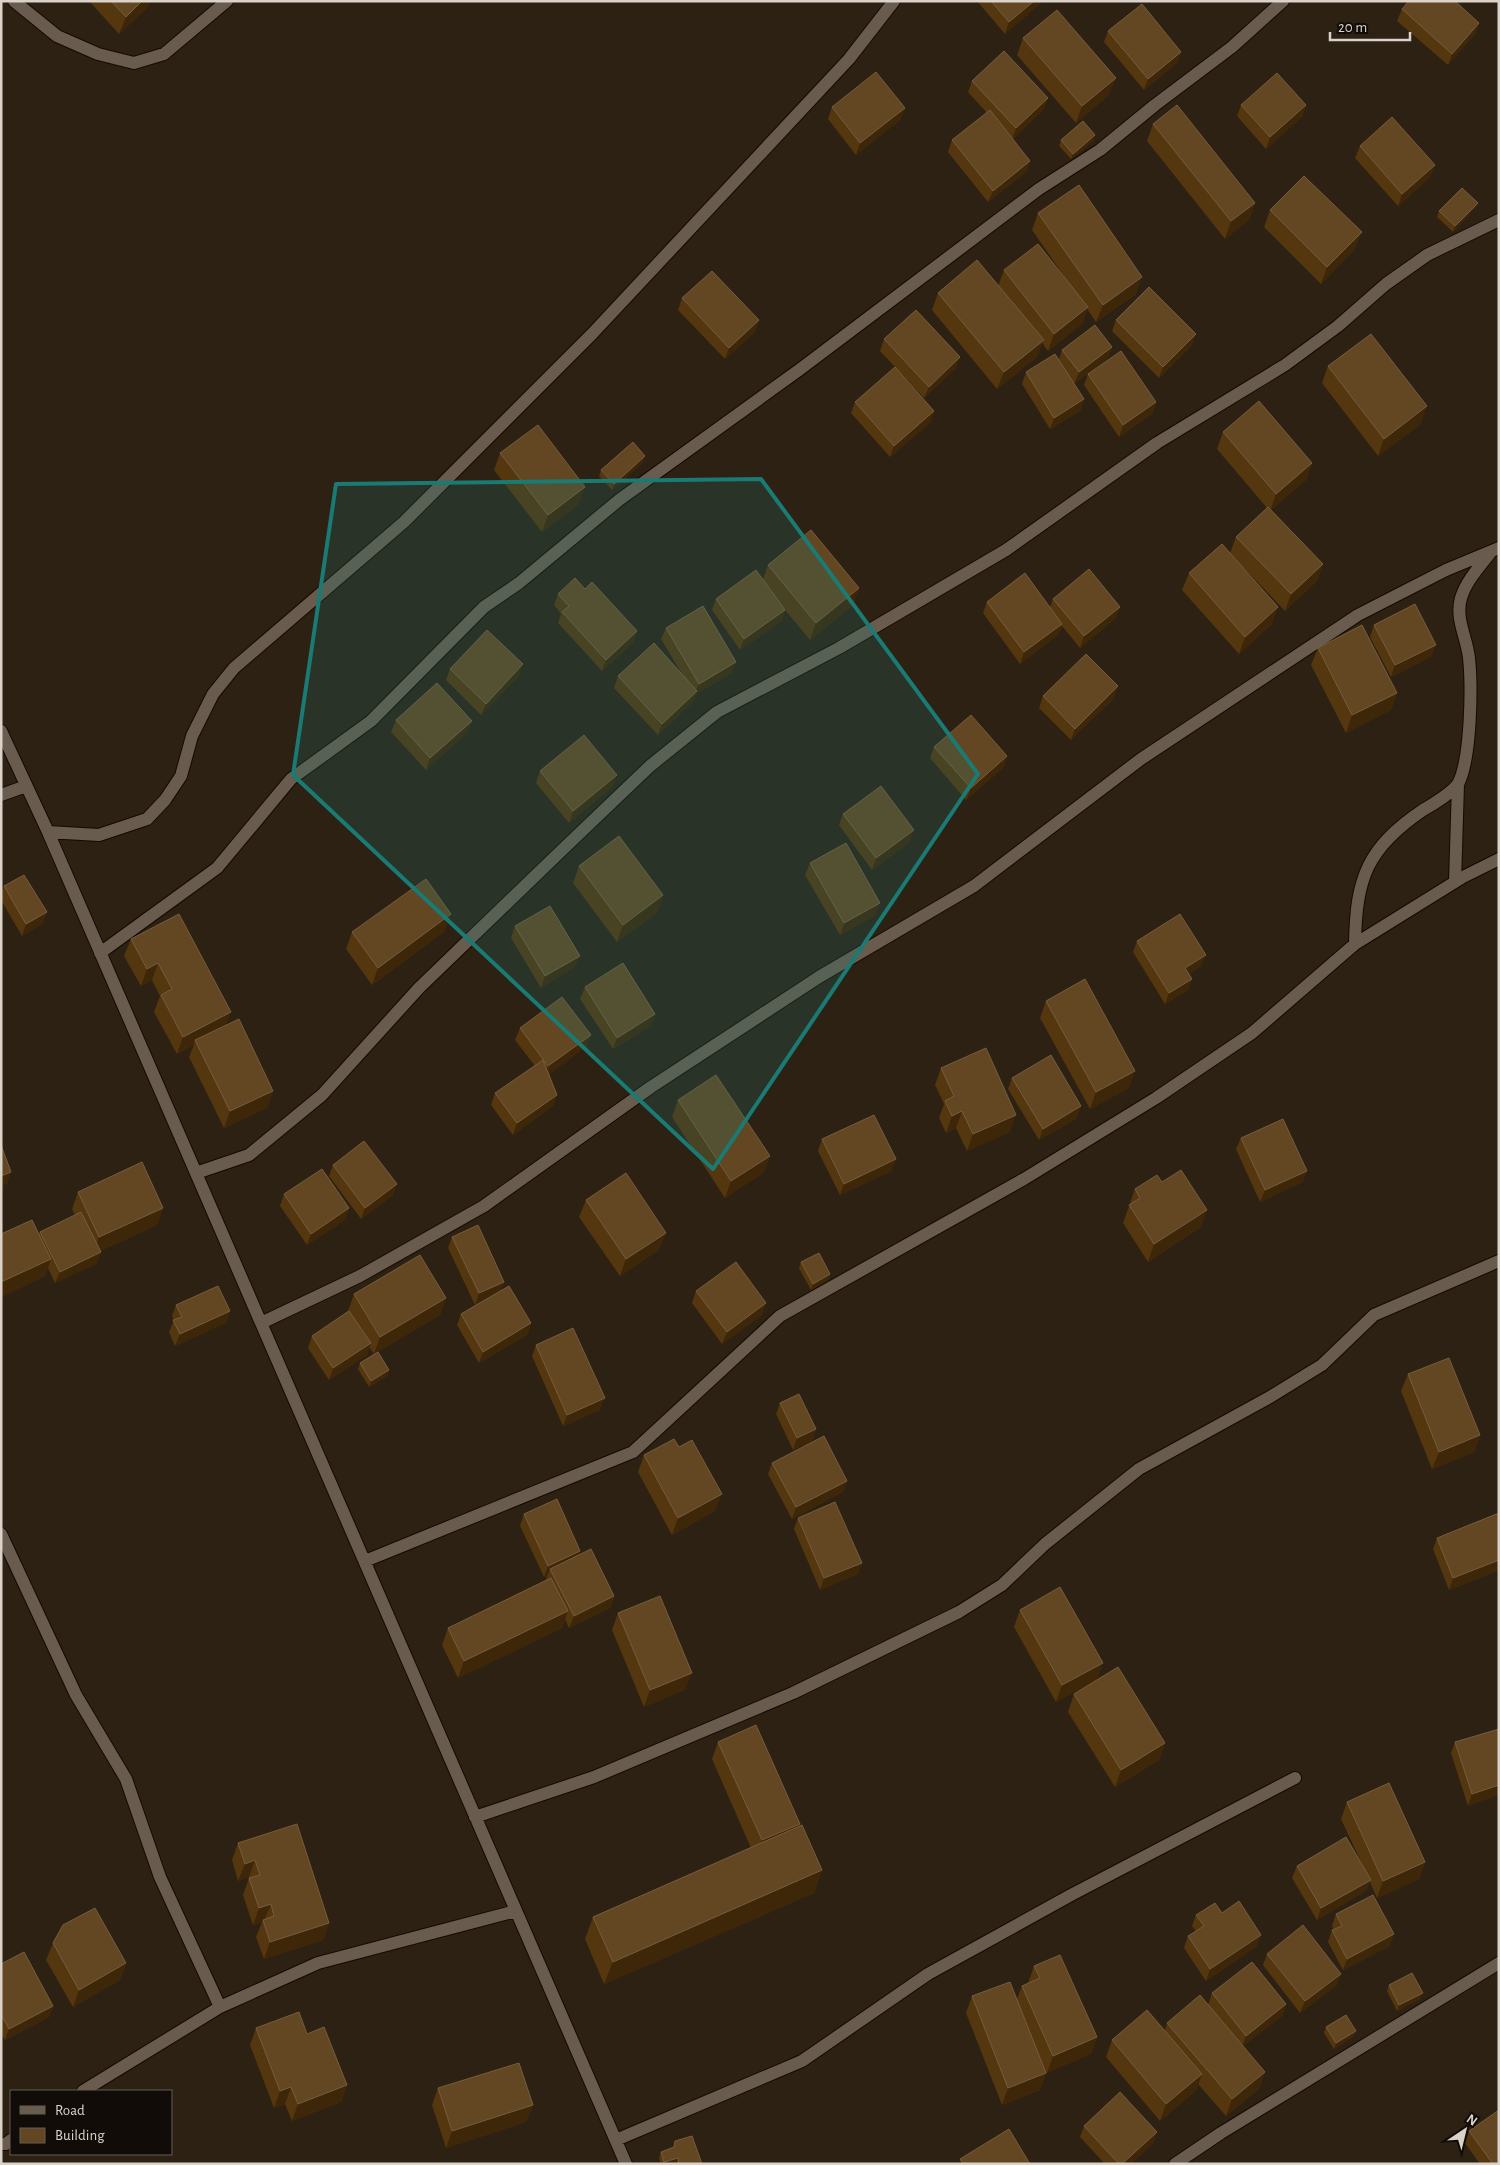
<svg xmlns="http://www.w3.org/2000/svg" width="1500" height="2165" font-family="'Alegreya Sans',sans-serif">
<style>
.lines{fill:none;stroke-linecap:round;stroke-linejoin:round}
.minor-casing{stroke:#150a02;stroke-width:14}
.minor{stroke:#695b4d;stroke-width:12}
.wall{fill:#54360f}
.shaded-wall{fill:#3e2609}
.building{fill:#634723;stroke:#765d3d}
.marked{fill:#197b73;fill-opacity:0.2;stroke:#197b73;stroke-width:4;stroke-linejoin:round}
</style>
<rect width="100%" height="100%" fill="#2d2114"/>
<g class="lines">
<g class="minor-casing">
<path id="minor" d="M14,1L57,36L98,54L134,63L164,54L227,1
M1,731L48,832L626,2164
M1,795L26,786
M48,832L99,835L147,819L165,800L181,776L192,736L213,694L234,668L404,522L592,334L849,59L894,1
M1455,882L1458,784
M1355,944C1356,878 1367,848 1423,810C1432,805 1455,791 1459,782C1471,756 1472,687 1469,658C1467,638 1455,619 1461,598C1466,581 1480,566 1490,553
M100,953L217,868L291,779L371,721L484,607L519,583L619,500L799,370L1039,189L1100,150L1155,105L1232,47L1283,1
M196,1173L249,1155L322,1095L419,988L561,851L650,766L717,712L839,648L1006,550L1157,443L1285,365L1338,326L1386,284L1427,255L1499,220
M261,1323L360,1276L484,1206L651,1087L819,977L974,886L1141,759L1358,615L1446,570L1499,548
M1,1534L76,1695L126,1779L160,1877L220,2007
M365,1561L633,1452L780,1316L1024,1179L1156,1098L1252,1033L1355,944L1463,877L1499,859
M475,1817L594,1777L793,1693L959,1612L1002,1585L1045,1544L1139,1469L1270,1397L1322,1365L1374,1315L1499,1261
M83,2091L220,2007L318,1963L516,1911
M616,2140L802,2061L928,1974L1071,1895L1295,1778
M1,2144H6L11,2140
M1175,2164L1221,2133L1499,1963"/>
</g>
<use href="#minor" class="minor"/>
</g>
<path class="wall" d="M89,1H150L147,8L119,34Z
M977,1H1043L1005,34Z
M1402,9L1479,23L1475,34L1448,65L1397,21Z
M1108,31L1181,52L1177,63L1144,90L1104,42Z
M1023,38L1109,95L1076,123L1017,55Z
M972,81L1044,109L1013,139L1030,161L1026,172L988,202L948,152L952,140L987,113L968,92Z
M1241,105H1306L1302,117L1266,149L1237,116Z
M832,107L905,108L900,120L856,155L828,119Z
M1153,124L1255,203L1249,220L1225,239L1147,141Z
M1061,140L1093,141L1071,159L1059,146Z
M1360,146L1435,165L1430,177L1398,206L1355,158Z
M1478,203L1475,208L1453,232L1437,217L1439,211Z
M1270,210L1355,249L1321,284L1264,227Z
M1038,213L1136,294L1096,322L1087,309L1082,324L1048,351L1042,343L1037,357L997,389L932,310L938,293L998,286L1004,270L1073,289L1032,230Z
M682,298L759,320L755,332L725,359L678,310Z
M1116,320L1192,345L1159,378L1112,331Z
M884,339L960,357L956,368L924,398L880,351Z
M1112,347L1108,358L1074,384L1084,399L1080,411L1050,429L1022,384L1026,372L1059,359L1062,350Z
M1328,366L1421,424L1378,456L1322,383Z
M1088,374L1156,402L1152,414L1119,437L1084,385Z
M855,402L934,411L930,423L890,457L851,413Z
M1223,432L1312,463L1306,480L1271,510L1323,564L1317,581L1285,611L1244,568L1272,624L1239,654L1182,590L1189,573L1230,553L1236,537L1267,508L1217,449Z
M500,453L579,504L542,532L494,470Z
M643,462L612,490L599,476L601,470Z
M768,565L859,588L853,605L810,640L785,610L781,622L740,650L712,610L716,599L763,579Z
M585,589L637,631L633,643L602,671L558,623L561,614L554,605L558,594Z
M1053,599L1120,607L1116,618L1080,648L1062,626L1058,635L1020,664L983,613L987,602L1050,607Z
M1374,625L1432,656L1391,677L1370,637Z
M666,628L732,673L696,694L693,702L658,735L614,688L618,676L682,674L661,639Z
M1318,648L1397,693L1391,710L1346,733L1311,665Z
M450,669L519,676L481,715L446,680Z
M1043,696L1114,698L1071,740L1039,708Z
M396,720L468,732L426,770L391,732Z
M934,747L1007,756L1003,768L966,800L930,758Z
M540,771L613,786L569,823L536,783Z
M843,814L910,842L872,870L839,825Z
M810,863L876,915L840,935L805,875Z
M579,866L663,895L657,913L617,942L573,883Z
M4,886L47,912L42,924L22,936L1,900V894Z
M179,914L226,1025L273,1091L267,1108L224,1128L189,1057L194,1045L177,1054L154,1012L160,996L152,980L141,986L124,956L131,939Z
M515,926L575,967L541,988L511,938Z
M445,931L372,985L346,949L352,932Z
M1137,941L1201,966L1189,974L1192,979L1188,990L1165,1004L1133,952Z
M585,987L655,1014L651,1026L613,1049L580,999Z
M1046,1001L1129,1088L1090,1109L1040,1018Z
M520,1028L587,1046L549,1074L557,1095L553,1106L513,1135L491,1105L495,1093L535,1066L515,1040Z
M941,1068L1010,1132L967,1151L956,1128L946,1133L939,1118L944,1104L935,1085Z
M1012,1078L1077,1118L1039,1140L1008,1089Z
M678,1100L770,1156L763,1173L725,1198L672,1117Z
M1241,1138L1303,1182L1260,1202L1236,1149Z
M822,1139L896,1159L891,1171L840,1195L818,1151Z
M333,1165L393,1195L361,1219L329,1176Z
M1162,1182L1201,1227L1148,1262L1123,1223L1135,1189Z
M78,1192L163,1208L157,1225L100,1251L101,1252L96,1264L55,1283L48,1268L45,1276L1,1297V1234H39L40,1232L75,1215L72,1209Z
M284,1194L349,1208L345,1220L307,1245L280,1206Z
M586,1200L659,1250L620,1276L579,1217Z
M452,1237L504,1282L501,1290L531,1323L527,1335L479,1363L457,1325L461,1314L479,1303L475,1305L448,1248Z
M801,1262L830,1274L828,1280L811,1290L799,1268Z
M696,1291L762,1315L722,1344L692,1303Z
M354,1294L446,1298L440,1315L374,1354L369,1347L367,1355L329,1380L308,1348L312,1336L348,1311Z
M176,1305L230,1311L226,1323L175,1346L169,1332L174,1320L172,1316Z
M536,1345L600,1410L563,1426L532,1356Z
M360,1363L389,1370L387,1376L369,1387L358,1369Z
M1408,1374L1480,1435L1474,1452L1432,1469L1401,1391Z
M780,1403L816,1429L812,1441L793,1450L776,1414Z
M644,1455L715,1511L672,1535L638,1472Z
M772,1463L847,1481L843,1492L792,1519L768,1474Z
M1499,1513V1570L1449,1590L1433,1549L1437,1538Z
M524,1514L580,1551L579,1554L614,1596L610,1608L569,1628L565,1619L562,1628L458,1678L442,1645L448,1628L546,1580L547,1576L544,1577L520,1526Z
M798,1518L862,1563L858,1574L820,1590L794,1529Z
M1020,1610L1097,1680L1056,1702L1014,1627Z
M618,1613L685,1690L644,1707L612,1630Z
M1074,1694L1165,1743L1159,1760L1115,1787L1068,1712Z
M1499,1729L1468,1806L1451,1753L1455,1742Z
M718,1742L800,1824L799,1827L822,1870L814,1893L604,1984L585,1939L593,1917L751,1848L712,1759Z
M1347,1802L1425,1862L1419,1879L1377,1898L1370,1882L1366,1891L1317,1920L1292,1878L1297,1866L1362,1864L1341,1819Z
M238,1843L329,1923L323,1940L264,1959L256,1937L262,1922L253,1925L243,1895L249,1878V1877L238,1881L232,1860Z
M1222,1913L1257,1946L1206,1981L1184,1948L1188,1936L1196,1931L1192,1926L1196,1915Z
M1336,1914L1390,1946L1343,1970L1328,1942L1332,1930H1334L1332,1926Z
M53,1943L126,1963L120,1980L73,2007L46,1960Z
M1267,1954L1337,1985L1300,2013L1263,1965Z
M1,1964L53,2006L49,2017L5,2040L1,2034Z
M1034,1966L1097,2037L1091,2054L1046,2073L1040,2090L1002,2105L966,2013L972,1996L1017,1999L1022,1986L1028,1983Z
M1389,1985L1420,1999L1397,2011L1387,1991Z
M1212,1993L1286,2004L1282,2016L1243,2046L1265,2072L1259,2089L1226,2116L1198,2084L1196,2091L1160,2121L1106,2057L1112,2040L1165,2030L1167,2023L1208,2005Z
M1326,2027L1354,2036L1334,2049L1324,2033Z
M256,2028L307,2034L347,2085L341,2102L292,2121L285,2104L274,2108L250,2045Z
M438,2088L533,2105L526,2122L446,2148L432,2105Z
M1084,2126L1157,2132L1153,2143L1131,2164H1105L1080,2137Z
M1469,2131L1499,2164H1480L1465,2143Z
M675,2141L702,2164H661L659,2158L661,2152L673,2148Z"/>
<path class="shaded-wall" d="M142,1H150L147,8L119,34L126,17Z
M1034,1H1043L1005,34L1009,22Z
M1479,23L1475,34L1448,65L1452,54Z
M1181,52L1177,63L1144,90L1148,79Z
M1116,78L1109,95L1076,123L1082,106Z
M1048,98L1044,109L1012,140L1016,128Z
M1306,105L1302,117L1266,149L1270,137Z
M905,108L900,120L856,155L860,143Z
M1095,135L1093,141L1071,159L1073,154Z
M1030,161L1026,172L988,202L993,191Z
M1435,165L1430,177L1398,206L1402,194Z
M1255,203L1249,220L1225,239L1231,221Z
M1478,203L1475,208L1453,232L1455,226Z
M1362,232L1355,249L1321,284L1327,267Z
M1142,277L1136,294L1096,322L1103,305Z
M1088,307L1082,324L1048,351L1054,334Z
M759,320L755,332L725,359L729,348Z
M1196,334L1192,345L1159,378L1163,367Z
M1044,340L1037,357L997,389L1004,372Z
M1112,347L1108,358L1074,384L1079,372Z
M960,357L956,368L924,398L929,387Z
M1084,399L1080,411L1050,429L1054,418Z
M1156,402L1152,414L1119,437L1123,425Z
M1427,406L1421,424L1378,456L1384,439Z
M934,411L930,423L890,457L894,446Z
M645,456L643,462L612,490L614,484Z
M1312,463L1306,480L1270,511L1276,494Z
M585,487L579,504L542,532L548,515Z
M1323,564L1317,581L1285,611L1291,594Z
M859,588L853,605L810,640L816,623Z
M1120,607L1116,618L1080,648L1084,636Z
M1278,607L1272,624L1239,654L1245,637Z
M785,610L781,622L740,650L744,639Z
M1062,624L1058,635L1020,664L1024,652Z
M637,631L633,643L602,671L606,660Z
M1436,645L1432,656L1391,677L1395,665Z
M736,662L732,673L696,694L693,702L658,735L662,724L695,693L699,684Z
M523,664L519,676L481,715L486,704Z
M1118,686L1114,698L1071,740L1075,729Z
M1397,693L1391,710L1346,733L1352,715Z
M472,721L468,732L426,770L430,758Z
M1007,756L1003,768L966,800L971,788Z
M617,775L613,786L569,823L573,811Z
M914,830L910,842L872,870L876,858Z
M663,895L657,913L617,942L623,925Z
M880,903L876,915L840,935L844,923Z
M47,912L42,924L22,936L26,924Z
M451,914L445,931L372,985L378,968Z
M1206,955L1201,966L1181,979L1185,968Z
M580,956L575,967L541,988L545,976Z
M158,963L152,980L141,986L147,969Z
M1192,979L1188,990L1165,1004L1169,993Z
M231,1012L225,1029L195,1040L194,1045L177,1054L183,1037Z
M655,1014L651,1026L613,1049L617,1038Z
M591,1035L587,1046L544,1078L548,1066Z
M1135,1071L1129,1088L1090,1109L1096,1092Z
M273,1091L267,1108L224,1128L230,1111Z
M557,1095L553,1106L513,1135L517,1123Z
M1081,1106L1077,1118L1039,1140L1043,1129Z
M962,1111L956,1128L946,1133L952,1116Z
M1016,1115L1010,1132L967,1151L973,1134Z
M770,1156L763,1173L725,1198L731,1181Z
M896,1159L891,1171L840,1195L844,1184Z
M1307,1171L1303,1182L1260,1202L1265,1190Z
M11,1172L7,1184L1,1186V1176Z
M397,1184L393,1195L361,1219L365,1208Z
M163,1208L157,1225L93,1254L99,1237Z
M349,1208L345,1220L307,1245L311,1234Z
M1207,1210L1201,1227L1148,1262L1154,1244Z
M666,1233L659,1250L620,1276L626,1259Z
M101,1252L96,1264L55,1283L60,1272Z
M51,1259L45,1276L1,1297V1282Z
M830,1274L828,1280L811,1290L813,1284Z
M504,1282L500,1293L475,1305L479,1293Z
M446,1298L440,1315L374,1354L380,1337Z
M766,1303L762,1315L722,1344L727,1332Z
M230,1311L226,1323L175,1346L180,1334Z
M531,1323L527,1335L479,1363L483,1352Z
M371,1343L367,1355L329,1380L333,1368Z
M389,1370L387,1376L369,1387L371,1381Z
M605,1398L600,1410L563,1426L567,1415Z
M816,1429L812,1441L793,1450L797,1438Z
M1480,1435L1474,1452L1432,1469L1439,1452Z
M847,1481L843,1492L792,1519L796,1507Z
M722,1494L715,1511L672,1535L678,1518Z
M580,1551L576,1563L550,1569L547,1576L544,1577L548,1566Z
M1499,1560V1570L1449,1590L1453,1578Z
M862,1563L858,1574L820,1590L824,1578Z
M614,1596L610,1608L569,1628L574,1616Z
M568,1611L562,1628L458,1678L464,1661Z
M1103,1663L1097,1680L1056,1702L1062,1685Z
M692,1673L685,1690L644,1707L650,1690Z
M1165,1743L1159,1760L1115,1787L1121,1770Z
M1499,1785V1795L1468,1806L1472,1794Z
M800,1824L794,1841L756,1857L762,1840Z
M255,1860L249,1877L238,1881L245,1864Z
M1425,1862L1419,1879L1377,1898L1383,1881Z
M822,1870L814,1893L604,1984L613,1962Z
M1371,1880L1366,1891L1317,1920L1321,1908Z
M271,1904L264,1921L263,1920L262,1922L253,1925L259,1908Z
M329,1923L323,1940L264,1959L270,1942Z
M1394,1934L1390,1946L1343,1970L1347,1959Z
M1261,1935L1257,1946L1206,1981L1210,1969Z
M126,1963L120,1980L73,2007L79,1990Z
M1341,1974L1337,1985L1300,2013L1305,2001Z
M1423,1993L1420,1999L1397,2011L1399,2005Z
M1286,2004L1282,2016L1242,2047L1246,2036Z
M53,2006L49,2017L5,2040L9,2029Z
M1356,2031L1354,2036L1334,2049L1336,2043Z
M1097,2037L1091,2054L1047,2073L1053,2056Z
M1265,2072L1259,2089L1226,2116L1232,2099Z
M1046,2073L1040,2090L1002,2105L1008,2088Z
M1202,2074L1196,2091L1160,2121L1166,2104Z
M347,2085L341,2102L292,2121L298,2104Z
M291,2087L285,2104L274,2108L280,2091Z
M533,2105L526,2122L446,2148L452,2131Z
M1157,2132L1153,2143L1131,2164H1122Z
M678,2158L676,2164H664V2162Z"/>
<path class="building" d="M111,1H142L126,17Z
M991,1H1034L1009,22Z
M1409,1H1455L1479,23L1452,54L1402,9Z
M1142,4L1181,52L1148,79L1108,31Z
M1057,10L1116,78L1082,106L1023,38Z
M1004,51L1048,98L1016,128L972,81Z
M876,72L905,108L860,143L832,107Z
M1277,73L1306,105L1270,137L1241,105Z
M1177,105L1255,203L1231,221L1153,124Z
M990,110L1030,161L993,191L952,140Z
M1392,117L1435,165L1402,194L1360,146Z
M1083,121L1095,135L1073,154L1061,140Z
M1304,176L1362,232L1327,267L1270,210Z
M1079,185L1142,277L1103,305L1038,213Z
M1462,188L1478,203L1455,226L1439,211Z
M1038,244L1088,307L1054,334L1004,270Z
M977,260L1044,340L1004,372L938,293Z
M712,271L759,320L729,348L682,298Z
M1149,287L1196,334L1163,367L1116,320Z
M916,310L960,357L929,387L884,339Z
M1095,325L1112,347L1079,372L1062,350Z
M1371,334L1427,406L1384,439L1328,366Z
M1121,351L1156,402L1123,425L1088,374Z
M1055,354L1084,399L1054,418L1026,372Z
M895,367L934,411L894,446L855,402Z
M1259,401L1312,463L1276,494L1223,432Z
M538,425L585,487L548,515L500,453Z
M633,442L645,456L614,484L601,470Z
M1268,507L1323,564L1291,594L1236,537Z
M811,530L859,588L816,623L768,565Z
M1222,544L1278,607L1245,637L1189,573Z
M1089,569L1120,607L1084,636L1053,599Z
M756,570L785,610L744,639L716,599Z
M1025,573L1062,624L1024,652L987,602Z
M575,578L585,589L592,582L637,631L606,660L562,612L569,606L558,594Z
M1415,604L1436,645L1395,665L1374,625Z
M703,606L736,662L699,684L666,628Z
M1362,625L1397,693L1352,715L1318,648Z
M487,630L523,664L486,704L450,669Z
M654,643L697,691L662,724L618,676Z
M1086,654L1118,686L1075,729L1043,696Z
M437,683L472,721L430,758L396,720Z
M971,715L1007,756L971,788L934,747Z
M584,735L617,775L573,811L540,771Z
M881,786L914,830L876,858L843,814Z
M619,836L663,895L623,925L579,866Z
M846,843L880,903L844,923L810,863Z
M24,875L47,912L26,924L4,886Z
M426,879L451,914L378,968L352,932Z
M550,906L580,956L545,976L515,926Z
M179,914L231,1012L183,1037L161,995L172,989L158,963L147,969L131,939Z
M1180,914L1206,955L1185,968L1192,979L1169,993L1137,941Z
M623,963L655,1014L617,1038L585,987Z
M1085,979L1135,1071L1096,1092L1046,1001Z
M562,997L591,1035L548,1066L520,1028Z
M239,1019L273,1091L230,1111L195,1040Z
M986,1048L1016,1115L973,1134L962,1111L952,1116L945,1101L954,1096L941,1068Z
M1051,1055L1081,1106L1043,1129L1012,1078Z
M543,1060L557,1095L517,1123L495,1093Z
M716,1075L770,1156L731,1181L678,1100Z
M874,1115L896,1159L844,1184L822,1139Z
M1283,1119L1307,1171L1265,1190L1241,1138Z
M364,1141L397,1184L365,1208L333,1165Z
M1,1145L11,1172L1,1176Z
M142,1162L163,1208L99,1237L78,1192Z
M322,1169L349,1208L311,1234L284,1194Z
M1181,1170L1207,1210L1154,1244L1129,1205L1140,1198L1135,1189L1157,1175L1162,1182Z
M626,1173L666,1233L626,1259L586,1200Z
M81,1212L101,1252L60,1272L40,1232Z
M32,1220L51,1259L1,1282V1234Z
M478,1225L504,1282L479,1293L452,1237Z
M819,1253L830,1274L813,1284L801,1262Z
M420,1255L446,1298L380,1337L354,1294Z
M736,1262L766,1303L727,1332L696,1291Z
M218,1286L230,1311L180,1334L173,1320L182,1317L176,1305Z
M509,1286L531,1323L483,1352L461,1314Z
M349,1311L371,1343L333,1368L312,1336Z
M573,1328L605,1398L567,1415L536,1345Z
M378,1352L389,1370L371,1381L360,1363Z
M1449,1358L1480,1435L1439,1452L1408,1374Z
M799,1394L816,1429L797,1438L780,1403Z
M824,1436L847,1481L796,1507L772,1463Z
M674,1439L679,1447L692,1440L722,1494L678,1518L644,1455Z
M557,1499L580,1551L548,1566L524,1514Z
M835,1502L862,1563L824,1578L798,1518Z
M1499,1513V1560L1453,1578L1437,1538Z
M591,1549L614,1596L574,1616L550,1569Z
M551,1578L568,1611L464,1661L448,1628Z
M1060,1587L1103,1663L1062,1685L1020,1610Z
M660,1596L692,1673L650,1690L618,1613Z
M1118,1667L1165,1743L1121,1770L1074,1694Z
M756,1725L800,1824L762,1840L718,1742Z
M1499,1729V1785L1472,1794L1455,1742Z
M1389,1783L1425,1862L1383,1881L1347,1802Z
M297,1824L329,1923L270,1942L263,1920L274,1916L271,1904L259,1908L249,1878L260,1875L255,1860L245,1864L238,1843Z
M802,1825L822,1870L613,1962L593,1917Z
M1346,1837L1371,1880L1321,1908L1297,1866Z
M1373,1895L1394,1934L1347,1959L1332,1930L1342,1926L1336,1914Z
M1239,1901L1261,1935L1210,1969L1188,1936L1204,1926L1196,1915L1215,1903L1222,1913Z
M95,1908L126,1963L79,1990L53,1943L63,1925Z
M1303,1925L1341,1974L1305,2001L1267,1954Z
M24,1952L53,2006L9,2029L1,2014V1964Z
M1060,1955L1097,2037L1053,2056L1022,1986L1040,1978L1034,1966Z
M1252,1962L1286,2004L1246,2036L1212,1993Z
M1412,1973L1423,1993L1399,2005L1389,1985Z
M1010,1982L1046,2073L1008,2088L972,1996Z
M1200,1995L1265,2072L1232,2099L1167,2023Z
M1147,2010L1202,2074L1166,2104L1112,2040Z
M299,2012L307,2034L324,2027L347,2085L298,2104L291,2087L280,2091L256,2028Z
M1346,2015L1356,2031L1336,2043L1326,2027Z
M519,2063L533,2105L452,2131L438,2088Z
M1120,2092L1157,2132L1122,2164H1119L1084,2126Z
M1499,2110V2164H1493L1469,2131Z
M1009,2129L1030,2164H963L960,2159Z
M692,2136L702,2164H679L678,2158L664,2162L661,2152L674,2147L675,2141Z"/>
<path class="marked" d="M761,479L978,774L713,1169L293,775L336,484Z"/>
<rect width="1500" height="2165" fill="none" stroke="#dbd3ca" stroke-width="5"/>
<rect x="10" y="2090" width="162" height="65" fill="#110c07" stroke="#625c55"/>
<rect x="20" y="2106" width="25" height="8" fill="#695b4d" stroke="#625c55"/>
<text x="55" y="2115" font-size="15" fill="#dbd3ca">Road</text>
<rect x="20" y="2128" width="25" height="15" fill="#634723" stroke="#625c55"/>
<text x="55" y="2140" font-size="15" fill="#dbd3ca">Building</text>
<g transform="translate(1465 2130) rotate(35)" stroke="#110c07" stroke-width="4" paint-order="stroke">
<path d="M0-4L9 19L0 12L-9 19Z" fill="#dbd3ca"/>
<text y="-8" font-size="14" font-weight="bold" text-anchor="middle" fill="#dbd3ca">N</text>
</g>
<path d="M1330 32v8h80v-8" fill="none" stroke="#dbd3ca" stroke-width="2.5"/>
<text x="1338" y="32" font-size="15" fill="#dbd3ca" stroke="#110c07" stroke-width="4" paint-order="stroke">20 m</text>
</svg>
